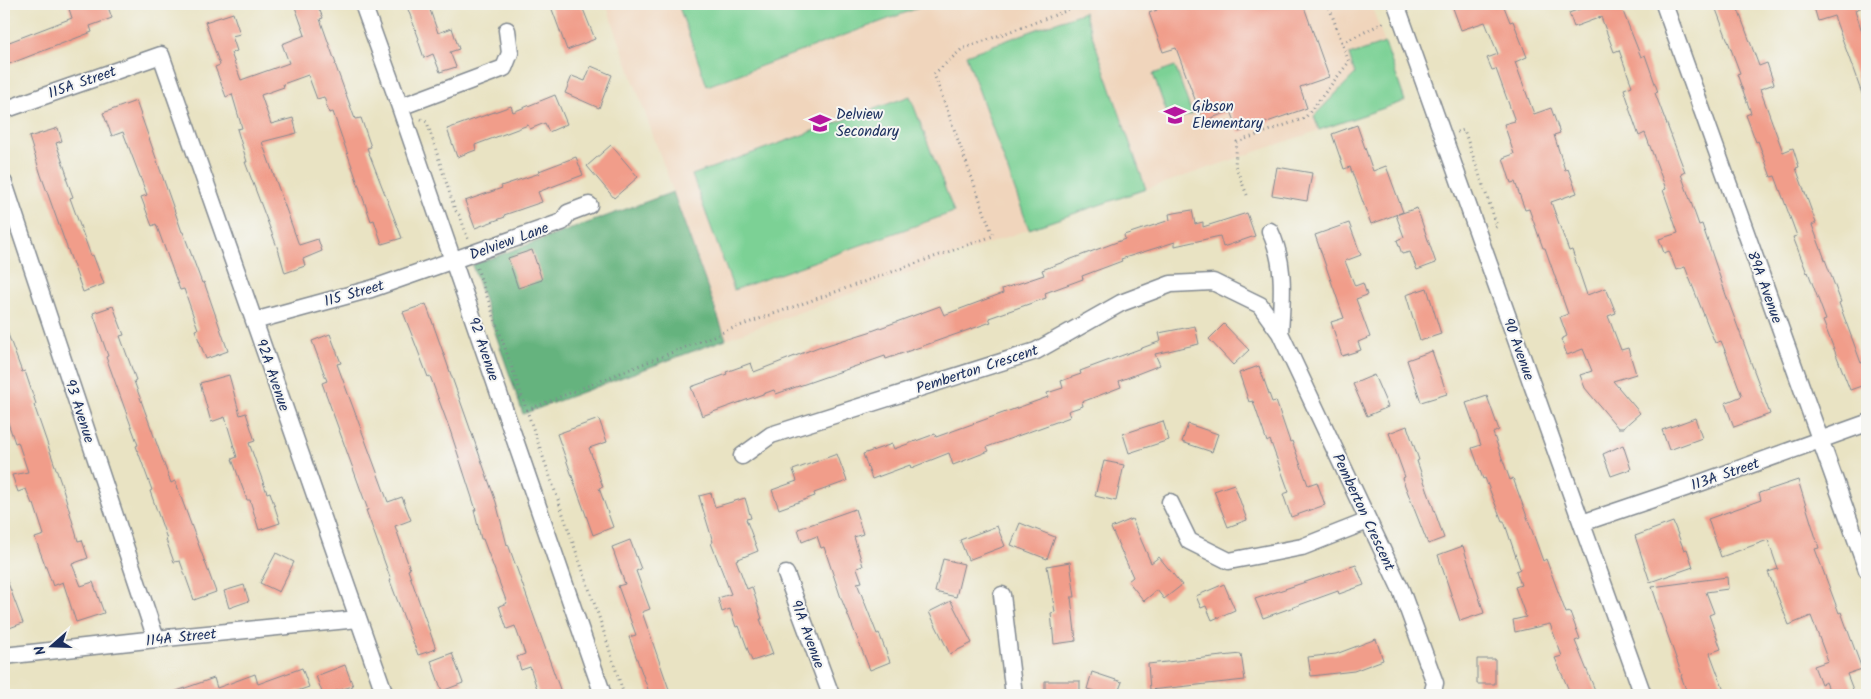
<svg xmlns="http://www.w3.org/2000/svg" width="1871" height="699" font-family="Kalam,sans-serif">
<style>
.built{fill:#f0d5bc}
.green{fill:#7cd195;stroke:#4c807a}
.forest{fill:#65b37e;stroke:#40716e}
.building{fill:#f19d8a}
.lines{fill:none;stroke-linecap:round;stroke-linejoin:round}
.minor-casing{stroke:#828990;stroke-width:19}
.path{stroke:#828990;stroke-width:3;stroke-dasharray:1 4;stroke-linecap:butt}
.minor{stroke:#fff;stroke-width:16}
.labels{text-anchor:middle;stroke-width:4;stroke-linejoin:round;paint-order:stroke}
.street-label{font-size:15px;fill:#1b2f5e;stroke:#f6f6f2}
.poi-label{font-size:15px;fill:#1b2f5e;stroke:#f6f6f2;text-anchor:start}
</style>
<rect width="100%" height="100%" fill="#f6f6f2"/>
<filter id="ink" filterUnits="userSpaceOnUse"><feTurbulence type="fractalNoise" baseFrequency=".02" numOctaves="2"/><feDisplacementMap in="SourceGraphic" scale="10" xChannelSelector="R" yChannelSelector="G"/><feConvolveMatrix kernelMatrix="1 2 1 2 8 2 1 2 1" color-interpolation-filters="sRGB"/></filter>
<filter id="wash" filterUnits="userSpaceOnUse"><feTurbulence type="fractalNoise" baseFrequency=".0096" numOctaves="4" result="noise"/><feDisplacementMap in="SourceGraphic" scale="20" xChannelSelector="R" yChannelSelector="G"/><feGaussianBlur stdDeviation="1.12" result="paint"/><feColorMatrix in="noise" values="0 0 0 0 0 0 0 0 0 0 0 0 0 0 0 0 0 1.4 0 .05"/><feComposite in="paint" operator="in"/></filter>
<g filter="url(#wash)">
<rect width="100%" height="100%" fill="#e9e3c3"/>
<path class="built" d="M606,4H1371L1405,101L1029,229L726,339Z"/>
<path class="green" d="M678,4H929L707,86Z
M1084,12L1146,189L1029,229L966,55Z
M1385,43L1405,101L1319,130L1314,116L1355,74L1349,55Z
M1175,66L1192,114L1170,122L1153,74Z
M910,96L954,212L734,290L692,175Z"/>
<path class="forest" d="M673,192L726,339L523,414L472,265Z"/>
<g id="blocks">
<path class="building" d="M75,4H107L112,18L90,26L92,32L4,66V44L72,18L68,6Z
M294,4H317L323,18L320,19L336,64H335L355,119L361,118L371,147L367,148L402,238L382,244L374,220L371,221L333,112L329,113L324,97L317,99L308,75L283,84L284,87L261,95L271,124L293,118L297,133L262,142L299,245L318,239L322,251L303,259L305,266L285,273L279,252L245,162H247L237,129L242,128L232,94L226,97L215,67L220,65L205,22L233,13L240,34L232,36L237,51L231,53L241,80L289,63L282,44L305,35Z
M406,4H428L438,33L452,28L459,49L450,52L456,67L440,72L433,54L424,58L418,40L419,39Z
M550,4H581L595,39L567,50Z
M1155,4H1303L1329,77L1300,87L1307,108L1239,132L1231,111L1203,121L1176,48L1163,52L1149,13L1157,10Z
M1466,4H1503L1510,22L1513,21L1527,57L1515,62L1534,114L1551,108L1560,133L1554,135L1565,170L1568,169L1577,193L1551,202L1569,251L1572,250L1587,295L1606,288L1616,313L1608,316L1621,350L1628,348L1636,374L1613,381L1640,413L1623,428H1618L1585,388L1580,375L1592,371L1583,349L1567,355L1561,339L1567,336L1560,317L1568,314L1545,248H1543L1529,209L1525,210L1515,182L1511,183L1503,158L1514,154L1504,124L1515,121L1496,69L1492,70L1487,58L1498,54L1485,22L1461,30L1453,8Z
M1593,4H1632V5L1622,9L1641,57L1645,55L1658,92L1655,93L1685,172L1681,174L1699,225L1702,224L1726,295L1770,414L1734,427L1725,403L1742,396L1726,353L1721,341L1715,343L1685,267L1676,270L1669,251L1664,253L1659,239L1678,233L1663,190L1666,189L1645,133L1639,136L1629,108L1630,107L1624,89L1632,86L1619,50L1614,52L1601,17L1574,27L1569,13Z
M1714,4H1736L1759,66L1767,63L1774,84L1760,89L1783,152L1793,148L1799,167L1796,168L1816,223L1812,225L1841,302L1839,303L1861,363L1867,361V384L1850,390L1823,321L1826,320L1808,272L1807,273L1793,237L1797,236L1775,176L1771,177L1758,141L1756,142L1746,115L1751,113L1737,74L1740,73Z
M1813,4H1865V6L1855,10L1867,47V104L1866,105L1834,16L1818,21Z
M591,66L612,75L599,108L565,93L572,76L585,81Z
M555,95L567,124L549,132L545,123L530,129L528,125L475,145L476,150L457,157L447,129L511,106L513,112Z
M136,101L182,232H183L202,283L204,282L228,351L206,359L195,330L198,329L184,289L180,290L156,224L152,226L141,197L147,195L123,132L112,136L103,113Z
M1357,125L1373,171L1386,166L1403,212L1371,224L1350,167L1344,169L1332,134Z
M58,128L62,141L56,143L68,178H66L73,197L70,198L91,256L93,255L104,284L83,292L41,175L29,137Z
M611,145L638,177L614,198L587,166Z
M576,157L583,175L538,192L542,202L504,215L505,217L475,228L465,201L502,188L501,186L540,173L539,171Z
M1277,167L1312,173L1307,201L1272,195Z
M1417,208L1436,263L1417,270L1410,252L1402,254L1397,240L1404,237L1396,215Z
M1192,210L1195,224L1203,222V227L1247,213L1255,236L1223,247L1220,236L1175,246V242L1121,259L1122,261L1082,276L1083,279L1045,293L1046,298L989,318L991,322L886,359L885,356L776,394L774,390L702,416L691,387L727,374L726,372L751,363L754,372L821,346V347L869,332L940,306L944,315L1003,293L1002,289L1044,275L1042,270L1125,239L1124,235L1170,220L1169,214Z
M1349,223L1361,255L1345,261L1355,286L1363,283L1367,295L1356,299L1370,337L1358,342L1361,350L1342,356L1331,322L1344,318L1315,235Z
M532,250L542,280L518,288L508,258Z
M1427,288L1441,334L1420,341L1406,295Z
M426,304L496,502L507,545L508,544L562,695H539L530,667L521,670L517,657L525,654L515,626L507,629L499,606L507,603L483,539H481L474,510H476L450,430L430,376L428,377L403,312Z
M113,306L124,335L120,336L136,380L134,381L171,483L175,481L216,592L194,600L180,561L174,562L166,540L167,539L150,491L152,490L136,446L138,445L106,357L108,356L93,313Z
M1224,324L1249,350L1233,365L1209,339Z
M4,326H5L22,372L25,371L36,404L34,405L64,492L78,541L82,540L88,558L72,564L81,586L93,582L104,613L76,622L63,582L53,586L35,538L44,535L34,504H32L26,489L18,492L12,475L28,472L18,442L15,443L4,411Z
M1195,326L1199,344L1155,354L1160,365L1119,381L1121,387L1082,402L1083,406L1068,411L1070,417L987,447L989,451L953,465L949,453L911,468L910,465L872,479L863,454L892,444L894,449L935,434L936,437L1048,397L1047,393L1063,388L1061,381L1081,374L1080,371L1161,341L1159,333Z
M330,334L341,363L337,364L388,502L402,497L411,520L395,526L410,569L408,570L436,649L418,655L390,581L391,580L366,510H368L322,383L327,381L312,341Z
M1432,351L1447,394L1421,402L1407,360Z
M1259,366L1272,402L1276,401L1290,442L1292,441L1308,485L1317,482L1325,505L1291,517L1283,494L1289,492L1270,440L1267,442L1253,401L1249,402L1239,373Z
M229,375L240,415L246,413L255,441L249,443L267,493L270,492L280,523L259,530L250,500H247L232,459L237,457L225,417L211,422L200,383Z
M1374,375L1388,407L1367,416L1353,384Z
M1487,396L1499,430L1493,433L1510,480L1513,478L1543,561L1546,559L1566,613L1570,612L1580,639L1575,641L1597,695H1571L1555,658L1562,656L1550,624L1515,632L1513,620L1526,617L1515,587L1521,585L1516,571L1520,569L1504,521H1502L1485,478L1483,479L1472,448L1481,445L1466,403Z
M1695,418L1702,438L1669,450L1662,430Z
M599,419L607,442L589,448L603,487L599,488L613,527L593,535L557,434Z
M1163,421L1169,440L1129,453L1123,434Z
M1188,424L1218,434L1212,452L1182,442Z
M1407,426L1419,460L1417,461L1444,538L1428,544L1402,478L1405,477L1389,433Z
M1623,445L1631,469L1611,476L1603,454Z
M837,454L847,481L814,493L815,496L779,509L772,490L797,481L793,470Z
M1104,461L1124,465L1116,501L1095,496Z
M1798,480L1819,548L1815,549L1839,613L1841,612L1862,669L1847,674L1855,695H1831L1826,682L1821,684L1814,666L1828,661L1811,616L1789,625L1768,572L1778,569L1768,540L1721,557L1708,519L1761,500L1759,493Z
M1234,484L1247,520L1228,527L1214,491Z
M711,493L715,507L745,498L751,518L746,519L758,551L736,560L747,589L752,587L762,619H760L773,654L752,661L739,626L736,627L730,609L722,612L718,598L731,594L711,543L713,542L699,496Z
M855,509L863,534L854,537L863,566L857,568L862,582L857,583L877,634L879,633L890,662L870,670L841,598L824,547L821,548L817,536L802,542L798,529Z
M1132,519L1151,563L1159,557L1182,585L1164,599L1157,590L1144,601L1128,581L1133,577L1111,528Z
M1673,522L1684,550L1687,549L1693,567L1650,582L1635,536Z
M1020,523L1055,537L1047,559L1011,545Z
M997,526L1005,546L968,560L960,540Z
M630,540L641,569L636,571L650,609L642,612L671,695H650L629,637L636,635L618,586L625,584L612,547Z
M1463,546L1484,613L1460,621L1438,555Z
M276,553L294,562L279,592L260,583Z
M943,559L964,564L956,597L935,592Z
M1070,562L1075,597H1071L1076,641L1054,644L1051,613L1055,612L1047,566Z
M1356,565L1364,585L1339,594L1338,591L1263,618L1255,599Z
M5,575L23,623L4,630V576Z
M1727,577L1728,589L1706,592L1714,613L1709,615L1721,649L1710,653L1724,691L1713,695H1688L1681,676L1682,675L1656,602H1657L1652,587Z
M1224,584L1235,610L1212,620L1206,606L1201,608L1196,596Z
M244,585L249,601L229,608L224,591Z
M951,601L972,643L950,654L929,612Z
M1376,639L1383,660L1354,671L1311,676L1308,657L1336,654Z
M452,653L463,683L442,691L431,661Z
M1241,654L1245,680L1150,690L1148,664Z
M1477,659H1495V684H1477Z
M345,665L353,686L323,695L316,676Z
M302,668L309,687L286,695H171V693L214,678L217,688L255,674L258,684Z
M1092,672L1122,682L1117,695H1108L1087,689Z
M1045,681H1080V695H1045Z"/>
</g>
</g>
<g filter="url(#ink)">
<use href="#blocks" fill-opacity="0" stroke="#828990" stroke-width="1"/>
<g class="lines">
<g class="minor-casing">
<path id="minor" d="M363,4L400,107L603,695
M1396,4L1643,695
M1664,4L1867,570
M400,107L504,68L510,53L507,30
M4,110L161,55L385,695
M4,183L156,639
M1270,231C1286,265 1282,297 1280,333
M254,321L371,289L562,222L568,213L589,205
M742,456L771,435L1036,351L1121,303L1171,284L1213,282L1260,305L1280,333L1401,590L1435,683L1432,695
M1170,502L1189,541L1229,561L1302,547L1368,521
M1582,523L1700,483L1867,423
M786,574L831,695
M1002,595L1014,695
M4,656L156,639L358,619"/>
</g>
<path class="path" d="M1342,43L1385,22
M421,119L427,122L455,210L460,216L468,239
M1457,132L1464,130L1497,226L1493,229
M1247,195L1235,165L1237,142L1305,118L1349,62L1328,4
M477,268L599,617L624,695
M527,410L731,329L993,236L934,74L962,49L1085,4"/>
<use href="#minor" class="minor"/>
</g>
</g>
<defs>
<g id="school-bare" transform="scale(1.725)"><path d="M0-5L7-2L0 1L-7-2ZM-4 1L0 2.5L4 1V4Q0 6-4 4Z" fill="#b5179e" stroke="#f6f6f2" stroke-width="2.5" paint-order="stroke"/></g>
</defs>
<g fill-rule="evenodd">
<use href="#school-bare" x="1175" y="115"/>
<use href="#school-bare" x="820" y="123"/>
</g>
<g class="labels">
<g class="street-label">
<text transform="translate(82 82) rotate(-19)" y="5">115A Street</text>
<text transform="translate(509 241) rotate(-20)" y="5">Delview Lane</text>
<text transform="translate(1765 287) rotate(70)" y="5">89A Avenue</text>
<text transform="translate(354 293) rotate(-16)" y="5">115 Street</text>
<text transform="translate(484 349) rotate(71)" y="5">92 Avenue</text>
<text transform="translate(1519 349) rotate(70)" y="5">90 Avenue</text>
<text transform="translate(977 369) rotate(-18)" y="5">Pemberton Crescent</text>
<text transform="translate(273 375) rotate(71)" y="5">92A Avenue</text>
<text transform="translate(80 411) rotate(72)" y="5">93 Avenue</text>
<text transform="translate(1725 474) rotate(-19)" y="5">113A Street</text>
<text transform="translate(1364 512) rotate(65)" y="5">Pemberton Crescent</text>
<text transform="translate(808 634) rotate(70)" y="5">91A Avenue</text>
<text transform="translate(181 637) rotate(-6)" y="5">114A Street</text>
</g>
<g class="poi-label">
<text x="1192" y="111">Gibson<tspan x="1192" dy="17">Elementary</tspan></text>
<text x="836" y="119">Delview<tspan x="836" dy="17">Secondary</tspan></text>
</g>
</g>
<rect width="1871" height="699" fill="none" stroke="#f6f6f2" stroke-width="20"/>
<g transform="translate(52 646) rotate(250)" stroke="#f6f6f2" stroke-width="4" paint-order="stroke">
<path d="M0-4L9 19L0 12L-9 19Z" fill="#1b2f5e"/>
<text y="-8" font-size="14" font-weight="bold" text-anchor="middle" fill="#1b2f5e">N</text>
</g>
</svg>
